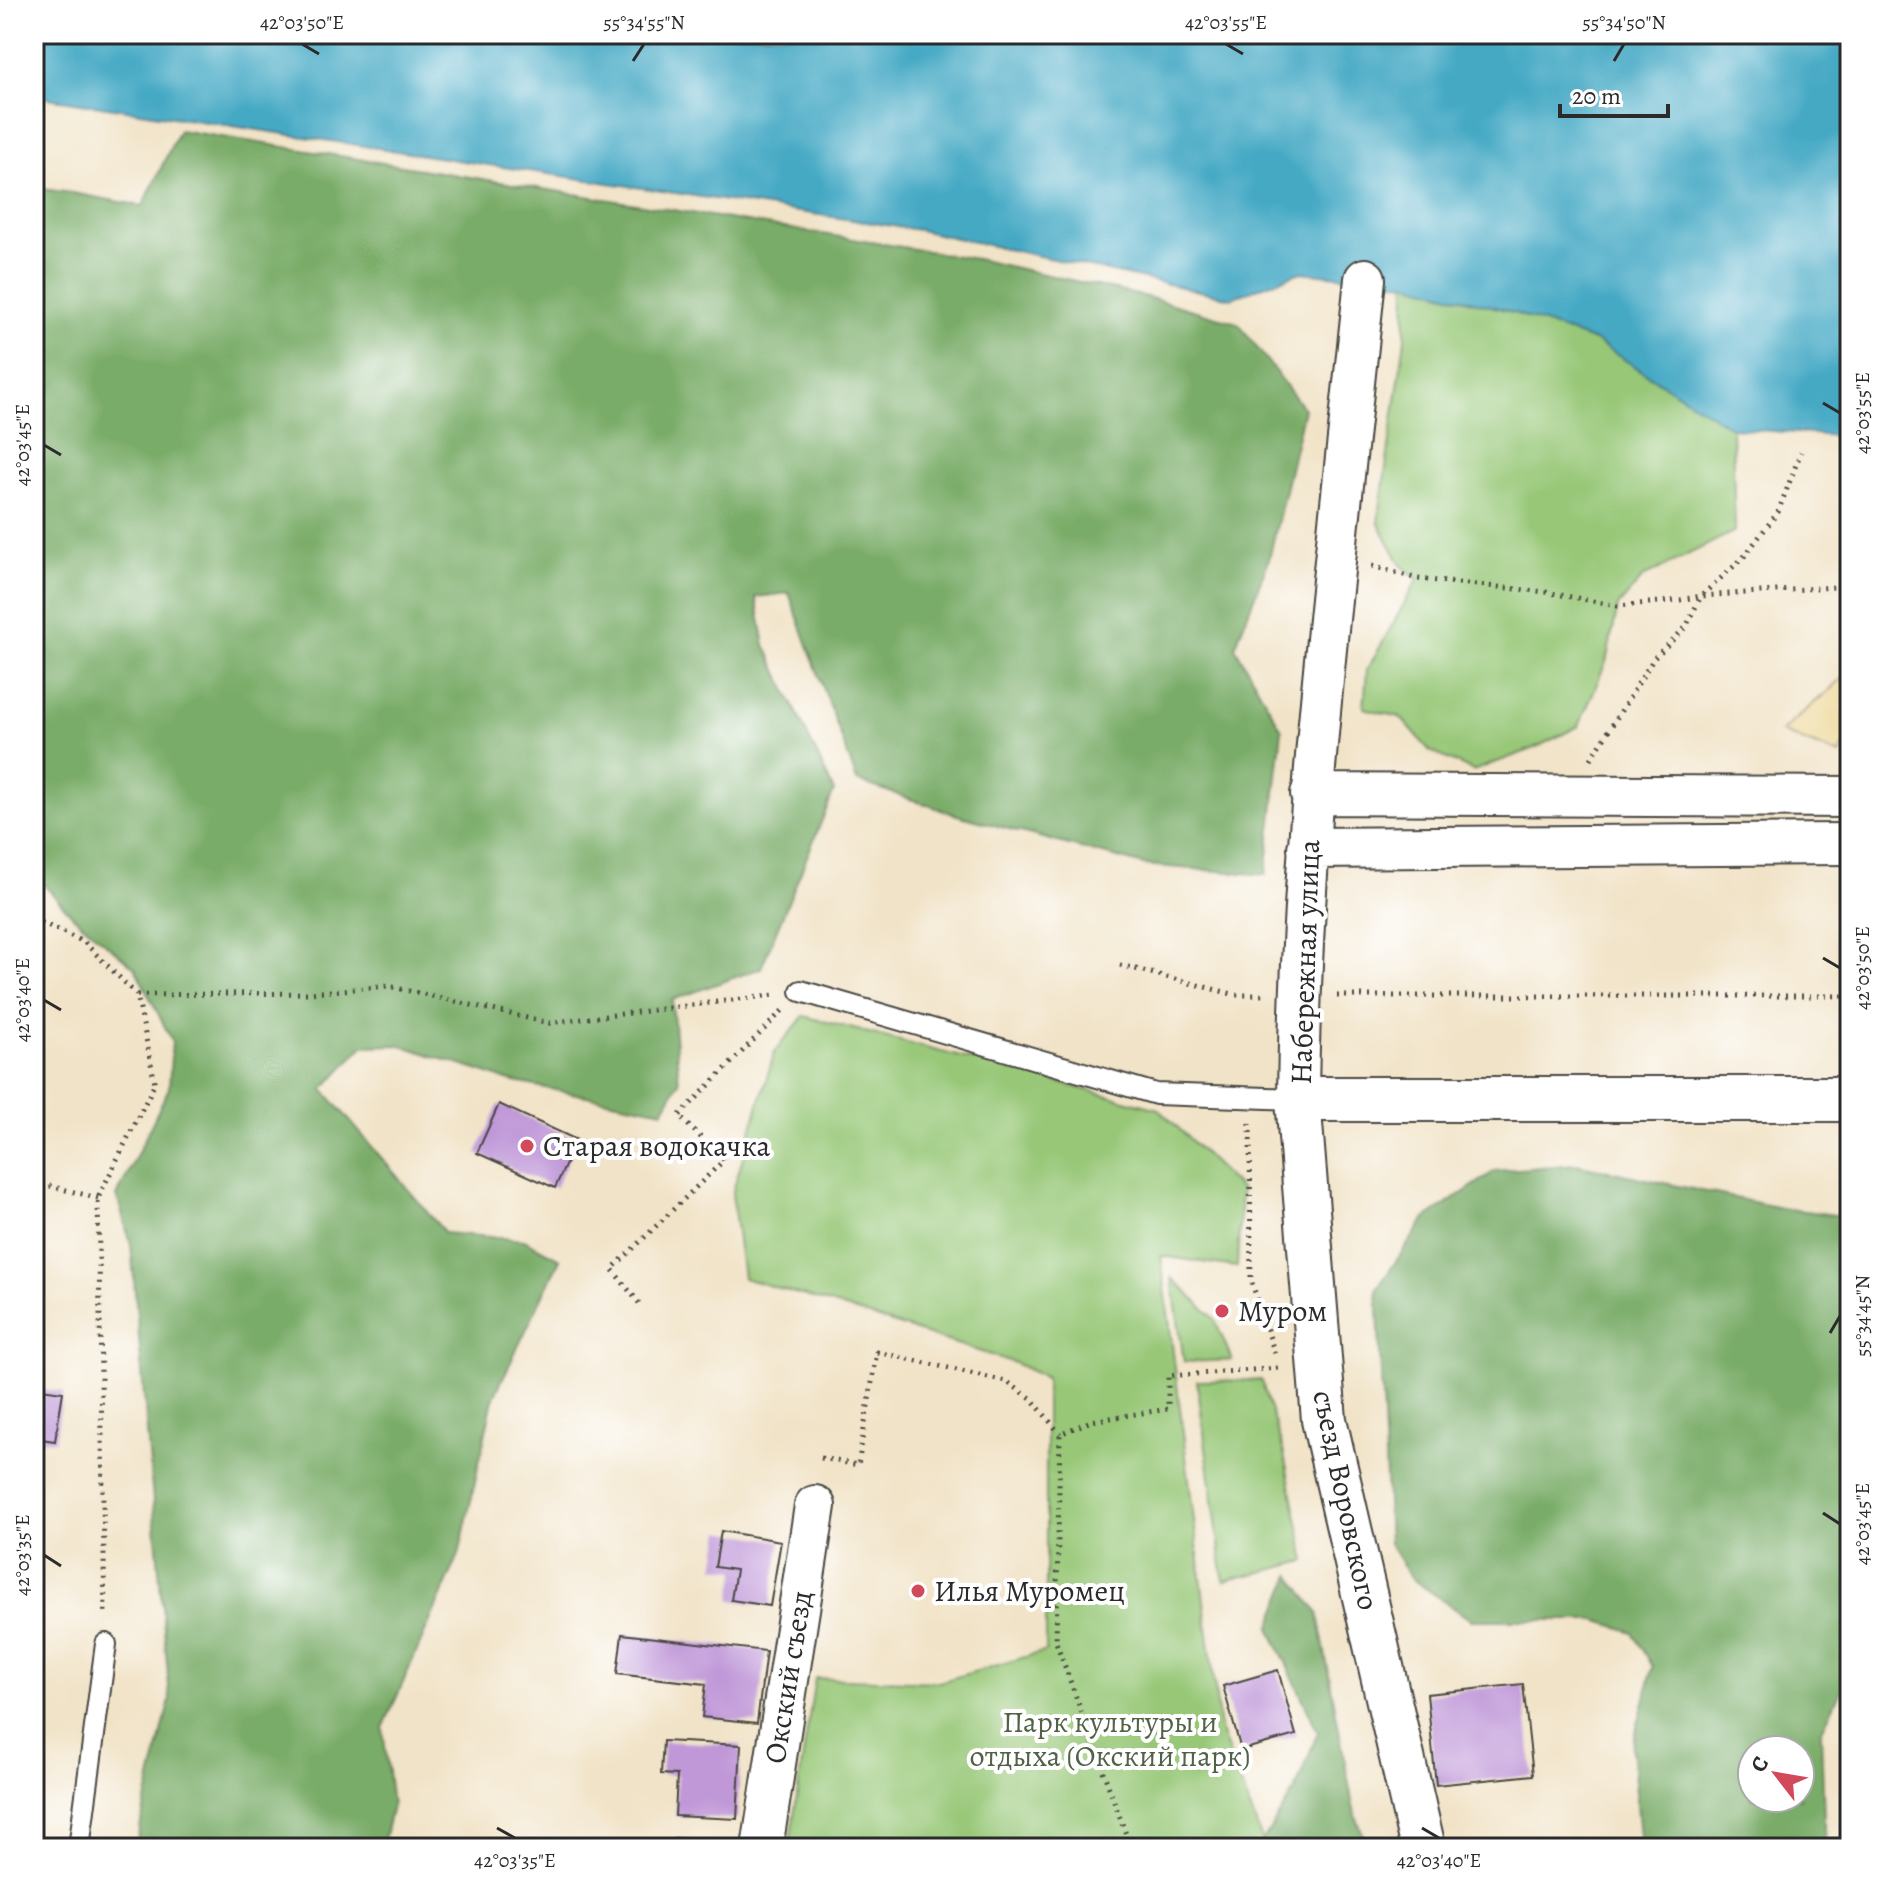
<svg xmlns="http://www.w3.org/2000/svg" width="1884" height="1882" font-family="Alegreya,serif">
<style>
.green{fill:#97c777;stroke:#617951;stroke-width:2}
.forest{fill:#79ac68;stroke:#526c4a;stroke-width:2;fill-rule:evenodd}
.sand{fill:#eeda9e;stroke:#8c8264;stroke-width:2}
.water{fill:#44a9c4;stroke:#386a78;stroke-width:2}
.building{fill:#c098d8}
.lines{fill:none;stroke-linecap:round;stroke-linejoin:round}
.service-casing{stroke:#494742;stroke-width:24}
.minor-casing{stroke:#494742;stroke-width:44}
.tertiary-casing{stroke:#494742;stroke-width:48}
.path{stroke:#494742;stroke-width:5;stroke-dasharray:2 6;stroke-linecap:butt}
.service{stroke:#fff;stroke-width:20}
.minor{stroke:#fff;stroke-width:40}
.tertiary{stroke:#fff;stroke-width:44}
.ticks{fill:none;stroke:#2b2b2b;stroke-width:3}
.poi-dot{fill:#d1495b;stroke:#fff;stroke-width:3}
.labels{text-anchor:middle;stroke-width:8;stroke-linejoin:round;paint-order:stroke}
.street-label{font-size:30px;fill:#2b2b2b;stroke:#fff}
.poi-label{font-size:30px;fill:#2b2b2b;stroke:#fff;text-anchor:start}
.park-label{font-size:30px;fill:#516246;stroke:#fff}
.neatline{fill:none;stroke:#2b2b2b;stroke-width:3}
.ticks-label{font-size:20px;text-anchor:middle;fill:#2b2b2b}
</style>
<rect width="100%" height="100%" fill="#fff"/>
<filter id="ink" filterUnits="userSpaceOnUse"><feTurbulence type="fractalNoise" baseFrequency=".0125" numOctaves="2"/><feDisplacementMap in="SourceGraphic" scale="16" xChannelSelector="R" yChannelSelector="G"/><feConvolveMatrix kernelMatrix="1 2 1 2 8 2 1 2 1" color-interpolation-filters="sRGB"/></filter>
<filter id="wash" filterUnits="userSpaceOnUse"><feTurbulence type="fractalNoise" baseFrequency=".006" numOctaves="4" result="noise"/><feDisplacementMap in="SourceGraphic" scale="32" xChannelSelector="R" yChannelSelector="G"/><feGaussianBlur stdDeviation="1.8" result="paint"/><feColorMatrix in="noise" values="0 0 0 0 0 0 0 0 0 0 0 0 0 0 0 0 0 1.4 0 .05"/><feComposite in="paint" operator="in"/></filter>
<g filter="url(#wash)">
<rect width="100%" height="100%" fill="#f1e3c7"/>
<path class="green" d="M1406,283L1506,310L1595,341L1732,428L1735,531L1643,577L1618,606L1606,662L1579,726L1535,748L1473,771L1430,751L1400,717L1364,708L1367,670L1418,579L1401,565L1378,522L1405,339Z
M804,1016L1159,1109L1241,1190L1237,1267L1161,1256L1220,1729L1265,1848H789L815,1678L939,1682L1046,1651V1378L1015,1363L836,1305L743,1278L732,1194L775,1051Z
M1172,1278L1214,1318L1232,1360L1184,1362Z
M1261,1380L1283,1450L1306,1561L1224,1581L1197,1381Z"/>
<path class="forest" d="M179,130L976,259L1151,298L1238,323L1304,409L1269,559L1235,647L1282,730L1266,875L1144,865L957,815L857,781L789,593L756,597L765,645L834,791L761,968L672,1000L679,1082L663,1111L510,1081L400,1045L363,1046L323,1089L445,1233L524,1240L560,1259L493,1399L459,1555L383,1728L392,1806L382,1848H135L170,1699L131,1245L117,1196L169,1088L172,1041L135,968L73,916L34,874V188L72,193L143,206Z
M1576,1164L1781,1208L1850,1217V1672L1821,1732L1825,1848H1641L1632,1747L1653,1667L1633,1632L1596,1620H1471L1411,1578L1389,1543L1377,1289L1425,1219L1495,1171ZM1752,1750H1800V1798H1752Z
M1291,1575L1318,1614L1353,1806L1367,1848H1265L1263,1841L1295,1790L1318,1732L1270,1628Z"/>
<path class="sand" d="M1850,672V734L1840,755L1781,732Z"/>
<path class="water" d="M34,34H1850V437L1732,428L1595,341L1506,310L1406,283L1301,272L1231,298L919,230L34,96Z"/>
<g id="blocks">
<path class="building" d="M499,1104L577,1140L555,1188L477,1153Z
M34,1388L63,1392L55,1441L34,1438Z
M721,1531L781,1541L770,1606L731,1600L736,1570L715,1567Z
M622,1634L766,1651L757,1723L702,1717L706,1684L617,1674Z
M1278,1670L1296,1735L1241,1750L1223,1686Z
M1523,1684L1533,1775L1436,1785L1427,1694Z
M663,1741L741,1745L737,1819L675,1816L677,1775L661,1774Z
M674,1838L729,1843V1848H673Z"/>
</g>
</g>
<g filter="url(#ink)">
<use href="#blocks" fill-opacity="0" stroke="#494742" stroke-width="2"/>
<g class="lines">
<g class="service-casing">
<path id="service" d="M801,991L1156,1094L1298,1099
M79,1848L106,1644"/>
</g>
<g class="minor-casing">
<path id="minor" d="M1311,794L1850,797
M1308,848L1850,844
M1298,1099C1301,824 1337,552 1365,279
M762,1848L815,1506"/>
</g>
<g class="tertiary-casing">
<path id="tertiary" d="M1423,1848L1324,1420L1298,1099H1850"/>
</g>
<path class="path" d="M1372,566L1418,579L1546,592L1618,606L1680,600L1701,596L1850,586
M1591,759L1654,658L1686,627L1701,596L1743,558L1778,512L1801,452
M34,919L84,942L137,995L155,1083L98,1198L105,1616
M1120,965L1236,995H1263
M137,995L309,993L388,986L549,1023L774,995
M1337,996H1850
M1250,1123L1251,1280L1276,1357
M34,1182L98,1198
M639,1303L612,1269L724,1160L679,1116L784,1009
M821,1458L858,1465L877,1352L1006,1381L1031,1398L1060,1434
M1131,1848L1056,1642L1060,1434L1091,1421L1168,1409V1376L1279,1368"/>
<use href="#service" class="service"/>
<use href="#minor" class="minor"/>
<use href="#tertiary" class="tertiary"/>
</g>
</g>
<path class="ticks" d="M302,44L319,54M1226,44L1243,54M633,61L644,44M1614,61L1624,44M1823,403L1840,413M44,445L61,455M1823,958L1840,968M44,1000L61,1010M1830,1333L1840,1316M1823,1513L1840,1524M44,1555L61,1566M497,1828L515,1838M1422,1828L1439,1838"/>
<g class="poi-dot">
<circle cx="527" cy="1146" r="8"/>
<circle cx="1222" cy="1311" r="8"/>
<circle cx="918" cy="1591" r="8"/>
</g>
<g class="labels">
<g class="street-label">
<text transform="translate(1305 962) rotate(-88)" y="10">Набережная улица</text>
<text transform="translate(1346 1500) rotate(78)" y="10">съезд Воровского</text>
<text transform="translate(788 1677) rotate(-81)" y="10">Окский съезд</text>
</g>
<g class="poi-label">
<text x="543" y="1156">Старая водокачка</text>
<text x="1238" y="1321">Муром</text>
<text x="934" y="1601">Илья Муромец</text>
</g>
<g class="park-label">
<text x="1110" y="1732">Парк культуры и<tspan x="1110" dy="34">отдыха (Окский парк)</tspan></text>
</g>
</g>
<rect width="1884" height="1882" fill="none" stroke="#fff" stroke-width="88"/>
<g transform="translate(1776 1774) rotate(301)"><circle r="38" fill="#ffffff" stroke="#aaaaaa" stroke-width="2"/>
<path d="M0-6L14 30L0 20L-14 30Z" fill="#d1495b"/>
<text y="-12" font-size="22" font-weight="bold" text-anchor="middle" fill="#2b2b2b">С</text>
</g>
<path d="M1560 104v12h108v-12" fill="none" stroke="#2b2b2b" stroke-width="4"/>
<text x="1572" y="104" font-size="24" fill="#2b2b2b" stroke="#ffffff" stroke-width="6" paint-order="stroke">20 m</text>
<rect x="44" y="44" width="1796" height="1794" class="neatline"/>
<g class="ticks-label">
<text x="302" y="29">42°03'50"E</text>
<text x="644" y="29">55°34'55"N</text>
<text x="1226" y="29">42°03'55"E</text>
<text x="1624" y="29">55°34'50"N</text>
<text transform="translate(1862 413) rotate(-90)" y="7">42°03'55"E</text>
<text transform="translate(22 445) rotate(-90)" y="7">42°03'45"E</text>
<text transform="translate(1862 968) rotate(-90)" y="7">42°03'50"E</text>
<text transform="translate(22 1000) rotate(-90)" y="7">42°03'40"E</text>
<text transform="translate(1862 1316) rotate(-90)" y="7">55°34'45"N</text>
<text transform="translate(1862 1524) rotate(-90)" y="7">42°03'45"E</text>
<text transform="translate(22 1555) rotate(-90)" y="7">42°03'35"E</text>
<text x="515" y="1867">42°03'35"E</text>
<text x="1439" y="1867">42°03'40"E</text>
</g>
</svg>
